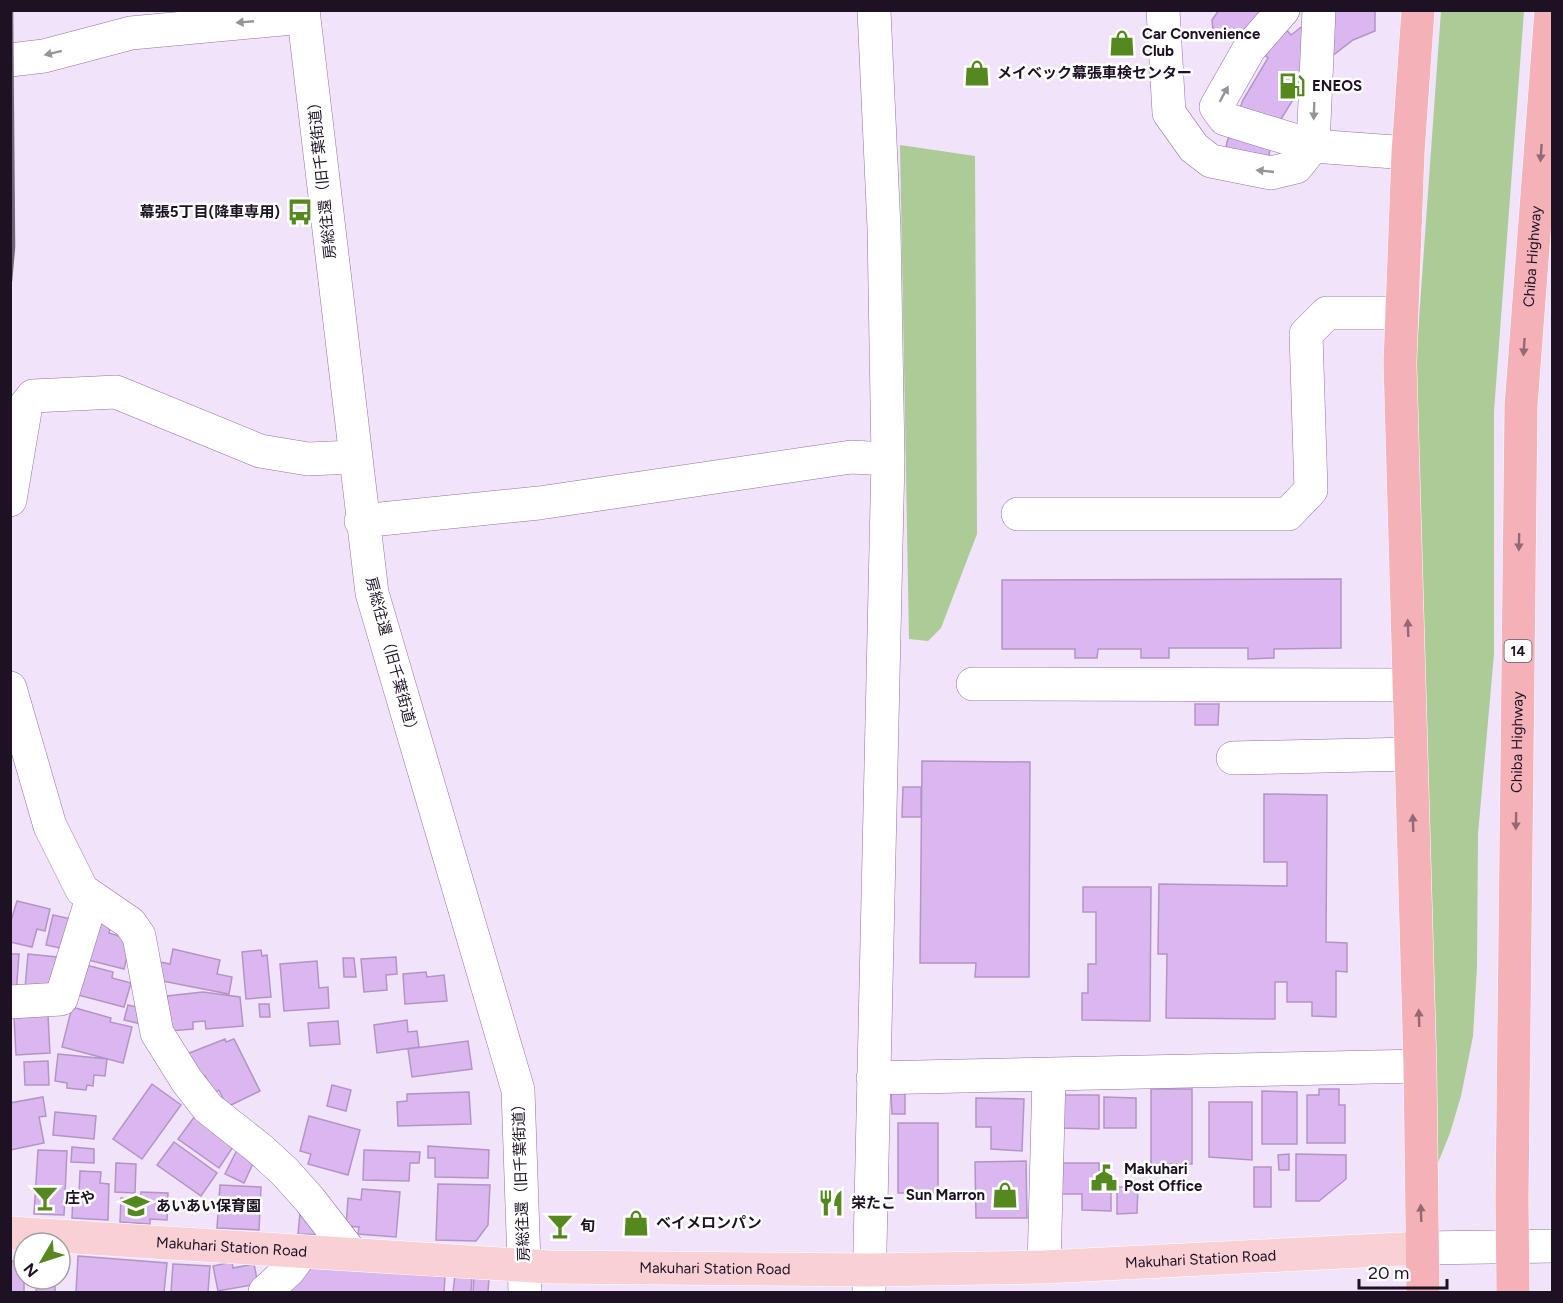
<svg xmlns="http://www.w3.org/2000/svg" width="1563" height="1303" font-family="Figtree,'Noto Sans JP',sans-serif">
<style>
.green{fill:#accb96}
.building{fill:#dab8ef;stroke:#b493c8;stroke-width:1.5}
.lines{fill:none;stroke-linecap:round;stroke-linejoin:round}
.minor-casing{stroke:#9273a5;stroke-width:34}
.major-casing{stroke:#fff;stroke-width:34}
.highway-casing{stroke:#fff;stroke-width:34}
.minor{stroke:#fff;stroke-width:33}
.major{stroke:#f9d0d4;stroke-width:33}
.highway{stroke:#f5b1b8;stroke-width:33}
.rail{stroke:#716479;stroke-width:4.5}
.oneway{fill:#99949c}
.oneway2{fill:#946975}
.labels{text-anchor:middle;stroke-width:5;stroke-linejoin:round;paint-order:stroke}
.shield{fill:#fff;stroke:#615866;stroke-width:1.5}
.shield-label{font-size:14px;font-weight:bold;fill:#1d1124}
.poi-label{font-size:15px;font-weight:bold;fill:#1d1124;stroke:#fff;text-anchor:start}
.street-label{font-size:15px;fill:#1d1124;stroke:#fff}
</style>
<rect width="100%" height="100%" fill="#f1e3f9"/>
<path class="green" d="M1441,11H1524L1494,411V654L1478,834L1477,966L1473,1036L1461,1096L1450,1133L1425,1195L1416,361Z
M900,145L975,156L977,534L941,628L928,641L909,639Z"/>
<path class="building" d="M1219,10H1269L1291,35L1323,10H1375V31L1353,40L1323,63L1297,93L1275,129L1263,180L1223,167L1227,142L1243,100L1268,58L1235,29L1230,37L1213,30L1212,20Z
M1341,579V648L1274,649V658L1248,659V648H1169V658H1141V649H1098L1097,658H1075V649H1002V580Z
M1195,704H1219L1218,725H1195Z
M922,761L1030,762L1029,977H975L976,963H920Z
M903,787H921V817H902Z
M1264,794L1327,795L1326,942L1347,943V972L1336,971V1017L1312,1016V1002H1287V982H1275V1019L1166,1018L1167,954H1158L1159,884L1287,886V862H1264Z
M1083,887H1151L1150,1021L1082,1020V993H1088V964H1096V912H1083Z
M17,901L50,909L45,931L37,929L32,947L10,942V924Z
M53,915L71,919L65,949L46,945Z
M95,915L112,919L109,933L131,940L124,969L84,959Z
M173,949L220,960L217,974L232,977L229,994L157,980L160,962L170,964Z
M261,950L262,956L267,955L271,997L246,999L242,952Z
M10,954H19L16,995L10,994Z
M28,954L57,957L54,990L25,988Z
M396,957L397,974L386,975L387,990L364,992L361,959Z
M343,958H354L356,977H344Z
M317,961L319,988L328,987L329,1008L284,1011L280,964Z
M86,965L113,972L112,978L131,983L124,1007L78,995Z
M426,972L427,977L444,975L447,1001L405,1004L403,974Z
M203,992L240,997L243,1026L206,1029L205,1021L193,1022V1029L170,1031L167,996Z
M259,1004H269L270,1017H260Z
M128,1005L145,1009L141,1024L124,1020Z
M72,1007L111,1018L110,1022L132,1027L123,1063L62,1047Z
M48,1015L50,1053L16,1055L14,1017Z
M407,1020L408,1032L417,1031L419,1047L377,1053L374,1025Z
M338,1021L340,1044L310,1046L308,1023Z
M225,1039L226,1042L234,1039L260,1091L227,1107L219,1090L214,1093L205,1076L199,1079L187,1054Z
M468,1041L472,1069L412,1077L408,1049Z
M58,1054L107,1059L105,1076L94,1075L93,1086L87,1085L86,1090L67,1088V1083L55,1081Z
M48,1061L49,1085H25L24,1062Z
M152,1084L181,1105L142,1159L113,1139Z
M332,1085L351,1090L346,1111L327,1106Z
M1151,1089H1192V1164H1151Z
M1319,1089H1339V1105H1345V1143H1307V1095H1319Z
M1262,1091L1297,1092V1144H1262Z
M469,1092L471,1124L398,1126L397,1102L407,1101V1094Z
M891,1092H905V1114H892Z
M1061,1095H1099V1129L1061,1128Z
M43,1097L46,1116L39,1117L44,1143L10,1150V1103Z
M1104,1097L1136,1098V1128H1104Z
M976,1098L1024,1099L1022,1151L991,1149V1127H976Z
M1209,1102H1252V1160L1209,1157Z
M55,1112L96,1116L94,1139L53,1135Z
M195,1116L235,1144L219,1168L178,1139Z
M309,1116L360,1130L348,1175L308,1164L311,1154L300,1151Z
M898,1123H938V1193H898Z
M174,1142L217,1173L201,1196L157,1165Z
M428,1146L489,1150L488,1178L435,1177V1158H428Z
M72,1147L94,1149V1163L71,1162Z
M238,1148L256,1157L244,1183L225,1174Z
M38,1150L67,1151L64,1215L34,1214Z
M364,1150L420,1152L419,1163H410L409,1181L363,1180Z
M1289,1154V1170H1279L1278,1155Z
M1296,1154L1346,1155V1179L1319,1201H1296Z
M1026,1161L1027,1218H976L975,1162Z
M116,1163L136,1164L135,1193L115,1192Z
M1062,1163H1099V1183H1111V1211L1082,1210V1194H1062Z
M1254,1167H1271V1207H1254Z
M80,1171L101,1172L100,1183L109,1184L108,1220L72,1218L73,1194L79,1195Z
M438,1184L490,1185L488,1225L476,1241L436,1240Z
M220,1185L261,1187L259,1230L217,1228Z
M1117,1187H1138L1137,1213L1117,1214Z
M362,1189L400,1192L396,1237L358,1234L359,1227L346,1226L348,1198L361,1200Z
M141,1192L168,1193L167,1220L150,1219V1224L120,1222L121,1198L140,1199Z
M300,1213L325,1235L298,1234Z
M78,1256L167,1263L164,1292H76Z
M10,1261L24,1262V1292H10Z
M232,1262L233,1268L254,1264L258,1284L218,1291L213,1266Z
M173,1264L210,1266L208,1292H171Z
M313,1267L445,1277L444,1292H281Z
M455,1275L472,1277L471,1292H453Z
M474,1277L489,1278L488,1292H473Z
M37,1285L55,1286V1292H36Z"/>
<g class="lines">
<g class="minor-casing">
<path id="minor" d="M303,10L372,593L518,1090L525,1292
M1163,10L1169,113L1194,148L1211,161L1271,173L1296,167L1313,146L1319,10
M1283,10L1249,49L1216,107L1225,119L1313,146L1408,153
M10,60L44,56L131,33L304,17
M10,500L26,405L33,396L116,392L260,451L308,459L354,457
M1018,514H1288L1311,490L1306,334L1327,313H1399
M361,521L539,503L851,457L888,459
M973,684L1409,685
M10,688L50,826L82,890L130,923L139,936L157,1033L187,1081L208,1108L260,1149L285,1172L310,1200L351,1253
M1233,758L1411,754
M10,1002L61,999L92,898
M873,1078L1420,1066
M1422,1248L1552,1246
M1044,1267L1049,1076
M265,1292L289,1270L303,1251
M869,1292L888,459L884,228L874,10"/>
</g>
<g class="major-casing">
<g id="major">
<path id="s1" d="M10,1233L550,1267L870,1270L1044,1267L1422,1248"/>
</g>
</g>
<g class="highway-casing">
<g id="highway">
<path d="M1418,10L1408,153L1400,363L1420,1066L1423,1292"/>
<path id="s2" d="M1513,1292L1512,1199L1521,406L1551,10"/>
</g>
</g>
<use href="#minor" class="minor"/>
<use href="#major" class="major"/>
<use href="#highway" class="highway"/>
<path class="rail" d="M10,281L13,247L11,10"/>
</g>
<defs><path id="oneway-solid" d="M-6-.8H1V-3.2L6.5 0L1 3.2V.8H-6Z" transform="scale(1.5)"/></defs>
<g class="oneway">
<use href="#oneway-solid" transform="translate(245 22) rotate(175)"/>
<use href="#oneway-solid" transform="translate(53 53) rotate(166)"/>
<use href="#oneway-solid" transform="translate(1224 94) rotate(-61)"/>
<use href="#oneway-solid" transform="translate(1314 111) rotate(92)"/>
<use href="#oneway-solid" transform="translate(1265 171) rotate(-174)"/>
</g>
<g class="oneway2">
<use href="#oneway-solid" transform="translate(1541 153) rotate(94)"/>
<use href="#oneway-solid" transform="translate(1524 347) rotate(94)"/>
<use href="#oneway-solid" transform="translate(1519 542) rotate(91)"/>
<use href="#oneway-solid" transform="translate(1408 628) rotate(-92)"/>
<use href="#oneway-solid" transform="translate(1516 821) rotate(91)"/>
<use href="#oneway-solid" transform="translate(1413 823) rotate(-92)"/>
<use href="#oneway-solid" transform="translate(1419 1018) rotate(-92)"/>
<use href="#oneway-solid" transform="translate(1421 1213) rotate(-92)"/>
</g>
<defs>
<g id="shop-bare" transform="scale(2.07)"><path d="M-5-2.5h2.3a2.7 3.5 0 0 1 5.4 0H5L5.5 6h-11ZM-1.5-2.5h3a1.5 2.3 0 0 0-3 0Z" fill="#55881f" stroke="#fff" stroke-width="2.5" paint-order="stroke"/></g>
<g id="fuel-bare" transform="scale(2.07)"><path d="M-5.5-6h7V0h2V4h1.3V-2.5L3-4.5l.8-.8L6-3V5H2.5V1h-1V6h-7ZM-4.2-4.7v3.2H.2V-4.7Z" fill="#55881f" stroke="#fff" stroke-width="2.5" paint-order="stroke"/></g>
<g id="bus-bare" transform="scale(2.07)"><path d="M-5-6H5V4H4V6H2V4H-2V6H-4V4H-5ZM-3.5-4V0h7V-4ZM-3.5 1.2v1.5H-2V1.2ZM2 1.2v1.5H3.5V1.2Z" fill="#55881f" stroke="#fff" stroke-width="2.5" paint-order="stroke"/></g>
<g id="civic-bare" transform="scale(2.07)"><path d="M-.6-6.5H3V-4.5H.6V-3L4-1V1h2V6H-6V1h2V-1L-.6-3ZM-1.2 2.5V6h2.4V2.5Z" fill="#55881f" stroke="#fff" stroke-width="2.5" paint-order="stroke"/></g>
<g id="bar-bare" transform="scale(2.07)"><path d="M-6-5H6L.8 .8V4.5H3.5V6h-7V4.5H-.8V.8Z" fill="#55881f" stroke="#fff" stroke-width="2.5" paint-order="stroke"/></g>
<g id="restaurant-bare" transform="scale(2.07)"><path d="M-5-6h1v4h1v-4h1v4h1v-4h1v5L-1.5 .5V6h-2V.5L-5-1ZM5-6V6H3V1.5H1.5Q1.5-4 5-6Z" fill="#55881f" stroke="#fff" stroke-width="2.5" paint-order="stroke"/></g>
<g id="school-bare" transform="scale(2.07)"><path d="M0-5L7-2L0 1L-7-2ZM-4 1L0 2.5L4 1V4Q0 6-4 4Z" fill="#55881f" stroke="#fff" stroke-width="2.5" paint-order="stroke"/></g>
</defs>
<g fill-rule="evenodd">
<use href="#shop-bare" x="1122" y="43"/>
<use href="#shop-bare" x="977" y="73"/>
<use href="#fuel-bare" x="1292" y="86"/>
<use href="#bus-bare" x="300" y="212"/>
<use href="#civic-bare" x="1104" y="1178"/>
<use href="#shop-bare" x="1005" y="1195"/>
<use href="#bar-bare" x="45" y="1198"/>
<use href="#restaurant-bare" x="831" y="1203"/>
<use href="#school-bare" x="136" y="1206"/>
<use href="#shop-bare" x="636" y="1223"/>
<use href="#bar-bare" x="560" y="1226"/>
</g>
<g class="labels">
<rect class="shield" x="1504.5" y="640" width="27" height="22" rx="4.5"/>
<g class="shield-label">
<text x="1518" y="656">14</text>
</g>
<g class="poi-label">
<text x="1142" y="39">Car Convenience<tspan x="1142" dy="17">Club</tspan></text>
<text x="997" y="78">メイベック幕張車検センター</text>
<text x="1312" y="91">ENEOS</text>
<text x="280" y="217" text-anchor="end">幕張5丁目(降車専用)</text>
<text x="1124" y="1174">Makuhari<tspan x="1124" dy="17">Post Office</tspan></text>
<text x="985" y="1200" text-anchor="end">Sun Marron</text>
<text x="65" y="1203">庄や</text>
<text x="851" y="1208">栄たこ</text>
<text x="156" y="1211">あいあい保育園</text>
<text x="656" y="1228">ベイメロンパン</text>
<text x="580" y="1231">旬</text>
</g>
<g class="street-label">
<text transform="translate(322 177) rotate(-96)" y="5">房総往還（旧千葉街道）</text>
<text dy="5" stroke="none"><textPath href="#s2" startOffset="1036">Chiba Highway</textPath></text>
<text transform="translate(392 657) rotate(75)" y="5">房総往還（旧千葉街道）</text>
<text dy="5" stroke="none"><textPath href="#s2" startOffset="550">Chiba Highway</textPath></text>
<text transform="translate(521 1179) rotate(-92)" y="5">房総往還（旧千葉街道）</text>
<text dy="5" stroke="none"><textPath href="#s1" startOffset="222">Makuhari Station Road</textPath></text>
<text dy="5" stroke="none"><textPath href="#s1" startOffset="1192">Makuhari Station Road</textPath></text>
<text dy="5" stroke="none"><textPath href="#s1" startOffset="706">Makuhari Station Road</textPath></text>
</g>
</g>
<rect width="1563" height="1303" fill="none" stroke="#1d1124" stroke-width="24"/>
<g transform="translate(42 1261) rotate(231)"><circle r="28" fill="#ffffff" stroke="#a5a0a7" stroke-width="1.5"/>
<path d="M0-4.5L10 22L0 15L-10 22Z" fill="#55881f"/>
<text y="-9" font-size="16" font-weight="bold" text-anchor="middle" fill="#1d1124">N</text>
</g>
<path d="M1359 1279v9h88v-9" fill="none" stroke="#1d1124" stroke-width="3"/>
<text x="1368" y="1279" font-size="18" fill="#1d1124" stroke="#ffffff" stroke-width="4.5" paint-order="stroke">20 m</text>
</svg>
